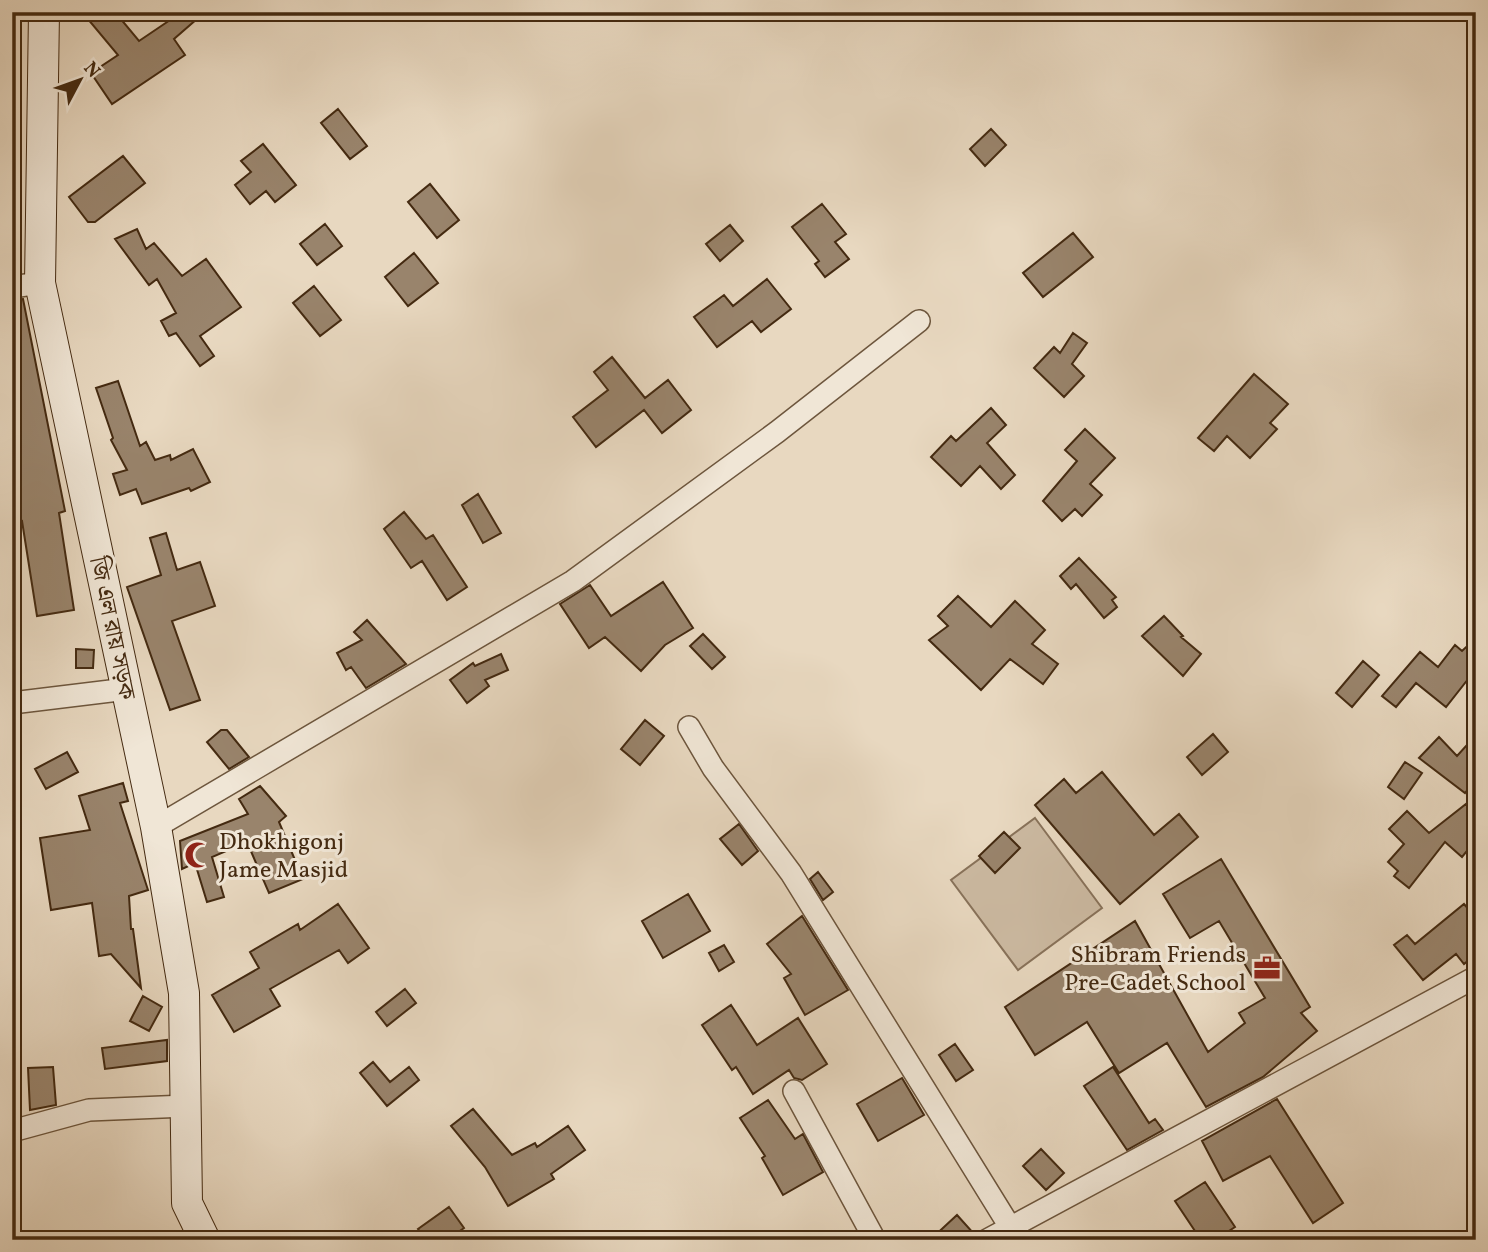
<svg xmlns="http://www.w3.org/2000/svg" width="1488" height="1252" font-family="Vollkorn,'Noto Serif Bengali',serif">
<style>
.green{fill:#ccbaa2;stroke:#88725a;stroke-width:2}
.building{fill:#99846c;stroke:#442a11;stroke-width:2}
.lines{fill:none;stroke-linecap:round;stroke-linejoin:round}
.minor-casing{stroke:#6d563d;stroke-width:24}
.secondary-casing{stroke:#442a11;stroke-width:32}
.minor{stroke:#f0e6d6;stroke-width:21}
.secondary{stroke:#f0e6d6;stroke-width:30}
.labels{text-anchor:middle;stroke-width:6;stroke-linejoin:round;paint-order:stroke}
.street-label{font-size:24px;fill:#442a11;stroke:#f0e6d6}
.poi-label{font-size:24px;fill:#442a11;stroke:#f0e6d6;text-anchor:start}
</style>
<rect width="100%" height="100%" fill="#e8d8c0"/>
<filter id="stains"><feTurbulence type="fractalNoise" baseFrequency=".00286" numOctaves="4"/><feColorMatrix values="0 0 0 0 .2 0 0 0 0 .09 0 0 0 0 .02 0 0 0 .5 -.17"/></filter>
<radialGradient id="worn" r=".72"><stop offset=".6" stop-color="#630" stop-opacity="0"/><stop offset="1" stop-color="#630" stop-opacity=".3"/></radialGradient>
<path class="green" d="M1035,818L1102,908L1018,970L951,880Z"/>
<path class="building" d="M82,12H115L139,41L182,12H205L174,39L185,55L112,104L91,73L118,55Z
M338,109L367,146L350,159L321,123Z
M991,129L1006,145L985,166L970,149Z
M263,144L296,185L275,202L266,191L250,204L235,185L251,172L241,161Z
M123,156L145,183L95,222H88L69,197Z
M430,184L459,220L437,238L408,202Z
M822,204L846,234L835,242L849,259L825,277L815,264L819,261L792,227Z
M325,224L342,246L317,265L300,244Z
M730,225L743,241L720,261L706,244Z
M137,229L146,249L154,243L182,276L206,259L241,307L200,336L214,356L200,366L176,333L169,336L161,321L176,313L157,279L149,285L115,239Z
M1073,233L1093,257L1043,297L1023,273Z
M414,253L438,283L408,306L385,277Z
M767,279L791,309L761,332L752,321L717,347L694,317L724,295L733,306Z
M314,286L341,320L320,336L293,303Z
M23,299L65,511L59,513L74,610L37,616L22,521L12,523V300Z
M1073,333L1087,343L1072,364L1084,376L1064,397L1034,368L1054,347L1060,353Z
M612,357L645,398L668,380L691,410L662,433L644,410L596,447L573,417L608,390L594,372Z
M1254,374L1288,404L1270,423L1277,429L1250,458L1227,436L1214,451L1198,438Z
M118,381L140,446L146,442L155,460L170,455L171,460L193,449L210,482L191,491L189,488L142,504L136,489L120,495L113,474L127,470L111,440L113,438L96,388Z
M991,408L1006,425L987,443L1015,475L1001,489L980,466L961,486L931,457L951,436L956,441Z
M1085,429L1115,458L1090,484L1102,495L1082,516L1075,509L1062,521L1043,501L1077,461L1065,450Z
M478,494L501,533L483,543L462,505Z
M404,512L426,539L433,535L467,587L447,600L422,561L411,568L384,529Z
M166,533L177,570L200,562L215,606L172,621L200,700L170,710L127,587L161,575L150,538Z
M1079,558L1116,597L1112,600L1117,607L1104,618L1076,584L1071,589L1060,576Z
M663,582L693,628L665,645L641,671L605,637L589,648L560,604L590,585L611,616Z
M958,596L991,627L1015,601L1045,630L1032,644L1058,664L1043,684L1010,659L981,690L929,640L948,626L938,616Z
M1164,616L1183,636L1181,637L1201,654L1183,676L1142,636Z
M367,620L406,664L366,688L351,667L346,670L337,653L362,640L354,632Z
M703,634L725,657L712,669L690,646Z
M1476,638V669L1446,707L1416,683L1396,707L1382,696L1420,652L1438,667L1455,645L1462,651Z
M76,649L94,650L93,668H76Z
M501,654L508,670L485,680L489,686L467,703L450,680L473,663L475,666Z
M1363,661L1379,675L1352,707L1336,693Z
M645,720L664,736L640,765L621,749Z
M221,730H227L249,757L229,769L207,742Z
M1213,734L1228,752L1202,775L1187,757Z
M1476,735V779L1465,793L1419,758L1439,737L1457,756Z
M67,752L78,772L46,789L35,769Z
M1405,762L1422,773L1404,799L1388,787Z
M1102,772L1154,835L1179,814L1198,837L1120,904L1035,805L1064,779L1076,793Z
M123,783L128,801L120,803L148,890L129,896L131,929H133L141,988L111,954L99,956L92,903L51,910L40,838L90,830L79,796Z
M260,786L286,816L279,822L303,879L269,893L247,842L212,857L224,897L207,902L195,863L182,869L180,841L248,814L239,799Z
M1466,804L1476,817V840L1462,857L1445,842L1409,888L1394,876L1398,871L1388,862L1404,844L1389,829L1407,811L1429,833Z
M739,824L758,851L742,865L720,839Z
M1004,832L1020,848L995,873L979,856Z
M1221,859L1310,1007L1301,1013L1317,1031L1263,1077L1206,1107L1167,1043L1119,1073L1087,1022L1035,1055L1005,1007L1135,921L1208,1052L1245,1023L1239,1013L1265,998L1219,921L1190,938L1163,894Z
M818,872L833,892L823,900L810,879Z
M688,894L710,931L663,958L642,921Z
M338,904L369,948L348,963L339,950L270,989L280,1006L234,1032L212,995L259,968L250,952L298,924L300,930Z
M1464,904L1476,918V954L1464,964L1456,954L1423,980L1394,945L1407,935L1415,944Z
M802,916L848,990L805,1015L784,978L791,974L767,944Z
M724,945L734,962L719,971L709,953Z
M405,989L416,1003L387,1026L376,1012Z
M143,996L162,1007L149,1031L130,1021Z
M731,1005L757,1045L798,1018L827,1064L802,1080L794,1078L789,1070L753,1094L736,1067L732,1070L702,1025Z
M167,1040V1061L105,1069L102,1048Z
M955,1044L973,1070L956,1081L939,1055Z
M373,1062L390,1082L409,1067L419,1080L387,1106L360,1073Z
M53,1067L56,1105L30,1110L28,1068Z
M1113,1067L1149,1123L1155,1119L1163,1130L1127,1150L1084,1086Z
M902,1078L924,1115L878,1141L857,1104Z
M1277,1099L1343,1203L1313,1223L1270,1156L1223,1181L1202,1141Z
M768,1100L795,1139L803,1134L823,1172L783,1195L762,1158L765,1156L740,1118Z
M473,1109L512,1155L535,1143L537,1147L568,1126L585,1150L551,1174L554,1179L508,1206L485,1167L451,1126Z
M1041,1149L1064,1173L1046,1190L1023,1166Z
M1205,1182L1235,1227L1215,1240H1201L1175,1201Z
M449,1207L464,1228L447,1240H426L418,1229Z
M957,1215L975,1235L974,1240H930Z"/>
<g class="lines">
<g class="minor-casing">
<path id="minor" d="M12,287L40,283
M12,703L127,689
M689,727L713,768L791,873L1010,1227
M156,827L573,581L777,432L919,321
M794,1091L875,1240
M12,1131L89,1110L186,1106
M987,1240L1476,977"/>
</g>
<g class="secondary-casing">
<path id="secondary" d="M44,12L40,283L156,827L184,993L187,1203L205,1240"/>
</g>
<use href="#minor" class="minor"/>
<use href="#secondary" class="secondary"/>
</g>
<defs>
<g id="mosque-bare" transform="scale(2.1)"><path d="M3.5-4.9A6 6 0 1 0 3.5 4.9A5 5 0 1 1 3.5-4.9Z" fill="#8f2418" stroke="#f0e6d6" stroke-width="2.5" paint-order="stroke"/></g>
<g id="office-bare" transform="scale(2.1)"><path d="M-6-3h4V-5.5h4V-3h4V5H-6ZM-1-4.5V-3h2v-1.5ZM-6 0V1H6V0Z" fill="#8f2418" stroke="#f0e6d6" stroke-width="2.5" paint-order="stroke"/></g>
</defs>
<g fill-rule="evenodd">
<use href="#mosque-bare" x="198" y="855"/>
<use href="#office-bare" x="1267" y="968"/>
</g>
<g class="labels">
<g class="street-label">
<text transform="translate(113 628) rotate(78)" y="8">জি এল রায় সড়ক</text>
</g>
<g class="poi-label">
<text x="219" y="849">Dhokhigonj<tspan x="219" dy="28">Jame Masjid</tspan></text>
<text x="1246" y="962" text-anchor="end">Shibram Friends<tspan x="1246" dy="28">Pre-Cadet School</tspan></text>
</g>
</g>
<rect width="1488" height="1252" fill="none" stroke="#e8d8c0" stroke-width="42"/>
<rect x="14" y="14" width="1460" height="1224" fill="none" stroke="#442a11" stroke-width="3.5"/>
<rect x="21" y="21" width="1446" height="1210" fill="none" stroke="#442a11" stroke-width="2"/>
<g transform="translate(80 80) rotate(49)" stroke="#f0e6d6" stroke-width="5" paint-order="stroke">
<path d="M0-5L12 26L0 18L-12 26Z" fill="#442a11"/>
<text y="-10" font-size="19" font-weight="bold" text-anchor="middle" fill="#442a11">N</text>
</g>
<rect width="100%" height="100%" filter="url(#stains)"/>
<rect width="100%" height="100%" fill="url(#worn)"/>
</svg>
